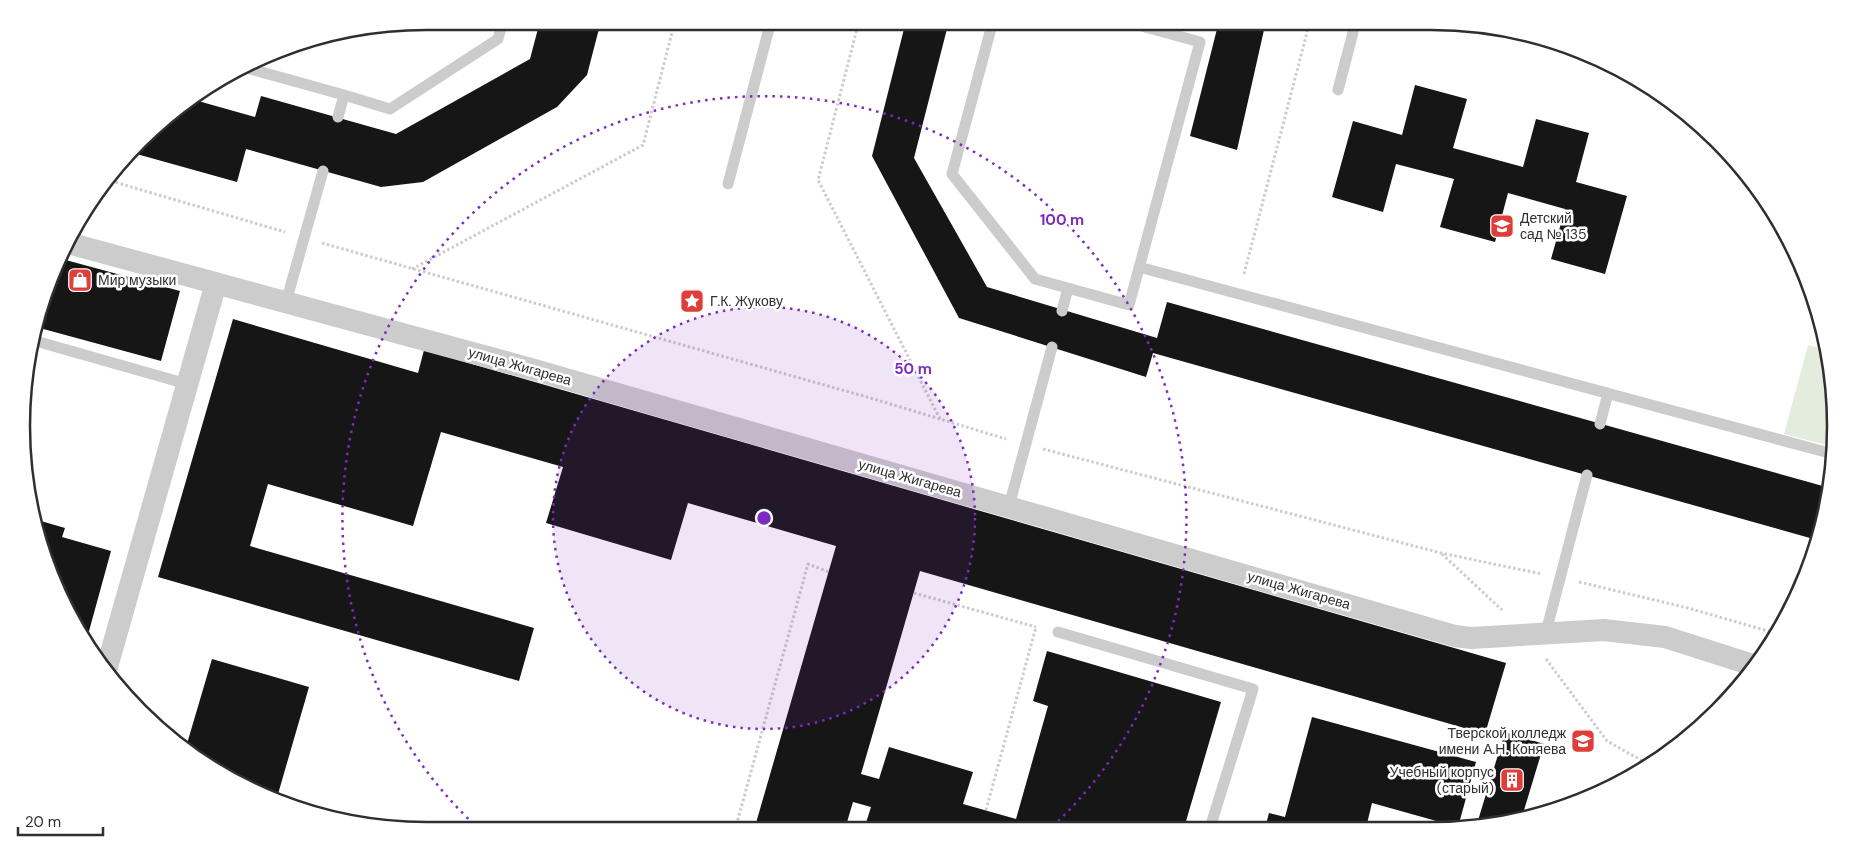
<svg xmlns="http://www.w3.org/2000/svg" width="1857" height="852" font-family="'DM Sans',sans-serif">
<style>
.green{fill:#e4ecde}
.building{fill:#161616}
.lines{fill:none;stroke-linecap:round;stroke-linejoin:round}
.path{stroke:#ccc;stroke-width:3;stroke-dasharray:2.5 2.5;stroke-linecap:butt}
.lane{stroke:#ccc;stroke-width:11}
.street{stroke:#ccc;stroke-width:22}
.ring{fill:none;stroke:#7b2cbf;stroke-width:2.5;stroke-dasharray:2.5 5}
.labels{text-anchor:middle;stroke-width:5;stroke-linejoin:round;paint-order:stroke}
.poi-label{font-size:14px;fill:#2f2f2f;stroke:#fff;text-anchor:start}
.street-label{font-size:14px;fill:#2f2f2f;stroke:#fff}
.rim{fill:none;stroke:#2f2f2f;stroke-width:2.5}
.centre{fill:#7b2cbf;stroke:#fff;stroke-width:2.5}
.ring-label{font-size:15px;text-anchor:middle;font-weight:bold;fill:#7b2cbf;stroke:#fff;stroke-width:5;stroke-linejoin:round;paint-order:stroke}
</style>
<rect width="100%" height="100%" fill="#fff"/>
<path class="green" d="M1808,345L1828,350L1836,426L1834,447L1784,434Z"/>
<path class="building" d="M540,21H601L587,75L557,107L423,182L381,187L246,149L237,182L133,153L159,122L191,99L255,117L261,96L396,134L530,59Z
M906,21H949L914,158L987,287L1157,338L1167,302L1830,488L1828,505L1817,540L1153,353L1146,377L959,318L872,156Z
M1219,21H1266L1237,150L1190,136Z
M1415,85L1467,99L1453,148L1523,167L1536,119L1589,133L1576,182L1627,196L1605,274L1551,259L1565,209L1508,193L1495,242L1440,227L1454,179L1396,164L1383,212L1332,197L1353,121L1402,135Z
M62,259L180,291L161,361L36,327Z
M233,319L418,373L424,350L1506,663L1485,734L920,571L861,774L879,779L889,747L973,772L963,804L1016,819L1048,706L1033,701L1047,651L1221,702L1184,828L864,829L871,807L853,802L845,829L754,830L836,546L688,503L671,560L546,523L563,467L441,432L413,526L268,484L250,546L534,628L519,681L158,577Z
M34,519L65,528L62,537L111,551L86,642L75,628L43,556Z
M212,659L309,687L276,801L186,747Z
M1312,717L1476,762L1458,827L1372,803L1366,828H1265L1269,813L1285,817Z
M1505,732L1544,744L1522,817L1476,827Z"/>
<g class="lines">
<path class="path" d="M859,21L818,180L940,419
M111,181L285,232
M322,243L874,399L1006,439
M412,269L643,145L675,21
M1244,274L1310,21
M1043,449L1441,553L1542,574
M1442,554L1502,610
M1579,582L1688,608L1775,633
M914,593L1036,627
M1546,659L1607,741L1648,764
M986,810L1036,627
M735,830L808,564L829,572"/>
<path class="lane" d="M993,21L952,174L1035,279L1129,305L1200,42L1123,21
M243,67L344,95L338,117
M1338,90L1356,21
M344,95L390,109L498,39L503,21
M728,184L771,21
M1139,267L1833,454
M286,302L323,171
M1062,311L1068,288
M32,340L187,384
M1600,424L1608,393
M1009,506L1052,347
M1058,632L1253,689L1210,828
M1546,632L1587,475"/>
<path class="street" d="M68,243L528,368L1455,636L1471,638L1604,630L1665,637L1756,666
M107,667L216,283"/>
</g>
<circle cx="764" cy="518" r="211" fill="#7b2cbf" fill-opacity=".12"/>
<g class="ring">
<circle cx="764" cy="518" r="211"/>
<path d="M479 829A422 422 0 1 1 1052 827"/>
</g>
<defs>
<g id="school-square" transform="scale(1.25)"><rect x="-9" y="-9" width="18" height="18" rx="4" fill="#de3d3a" stroke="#fff"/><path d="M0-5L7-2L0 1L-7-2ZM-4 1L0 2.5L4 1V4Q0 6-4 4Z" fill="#fff"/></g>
<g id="shop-square" transform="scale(1.25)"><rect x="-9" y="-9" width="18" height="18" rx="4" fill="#de3d3a" stroke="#fff"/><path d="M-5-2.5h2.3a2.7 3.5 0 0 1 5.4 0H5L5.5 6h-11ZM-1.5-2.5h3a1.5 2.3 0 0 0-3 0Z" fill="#fff"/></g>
<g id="sight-square" transform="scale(1.25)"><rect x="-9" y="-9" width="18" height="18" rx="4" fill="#de3d3a" stroke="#fff"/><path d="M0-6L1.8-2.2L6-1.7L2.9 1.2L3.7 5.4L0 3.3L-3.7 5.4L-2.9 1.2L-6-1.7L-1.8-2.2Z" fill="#fff"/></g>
<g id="university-square" transform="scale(1.25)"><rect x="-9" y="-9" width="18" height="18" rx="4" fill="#de3d3a" stroke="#fff"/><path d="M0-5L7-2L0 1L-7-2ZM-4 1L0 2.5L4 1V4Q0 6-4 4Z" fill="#fff"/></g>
<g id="building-square" transform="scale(1.25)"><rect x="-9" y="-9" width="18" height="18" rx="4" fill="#de3d3a" stroke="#fff"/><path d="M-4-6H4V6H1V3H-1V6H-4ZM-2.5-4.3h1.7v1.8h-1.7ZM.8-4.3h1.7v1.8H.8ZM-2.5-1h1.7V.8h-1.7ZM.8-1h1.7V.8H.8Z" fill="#fff"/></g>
</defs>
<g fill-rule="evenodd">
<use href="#school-square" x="1502" y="226"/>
<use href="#shop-square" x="80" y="280"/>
<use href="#sight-square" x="692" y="301"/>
<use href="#university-square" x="1583" y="741"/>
<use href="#building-square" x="1512" y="780"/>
</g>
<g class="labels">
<g class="poi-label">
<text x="1520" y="223">Детский<tspan x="1520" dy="16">сад № 135</tspan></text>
<text x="98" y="285">Мир музыки</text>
<text x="710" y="306">Г.К. Жукову</text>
<text x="1566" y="738" text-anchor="end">Тверской колледж<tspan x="1566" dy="16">имени А.Н. Коняева</tspan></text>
<text x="1494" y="777" text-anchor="end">Учебный корпус<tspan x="1494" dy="16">(старый)</tspan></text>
</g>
<g class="street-label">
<text transform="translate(520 366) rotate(16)" y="5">улица Жигарева</text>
<text transform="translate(910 478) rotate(16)" y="5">улица Жигарева</text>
<text transform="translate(1299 590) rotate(16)" y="5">улица Жигарева</text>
</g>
</g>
<path d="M0 0H1857V852H0ZM426 30H1431A396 396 0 0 1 1827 426V426A396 396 0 0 1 1431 822H426A396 396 0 0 1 30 426V426A396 396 0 0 1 426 30Z" fill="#fff" fill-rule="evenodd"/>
<path class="rim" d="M426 30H1431A396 396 0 0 1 1827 426V426A396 396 0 0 1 1431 822H426A396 396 0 0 1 30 426V426A396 396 0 0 1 426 30Z"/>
<circle cx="764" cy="518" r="8" class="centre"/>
<g class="ring-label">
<text x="1062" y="225">100 m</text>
<text x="913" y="374">50 m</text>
</g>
<path d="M18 827v8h85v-8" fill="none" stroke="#2f2f2f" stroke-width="2.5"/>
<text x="25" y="827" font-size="15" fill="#2f2f2f" stroke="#ffffff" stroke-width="4" paint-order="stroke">20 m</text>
</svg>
